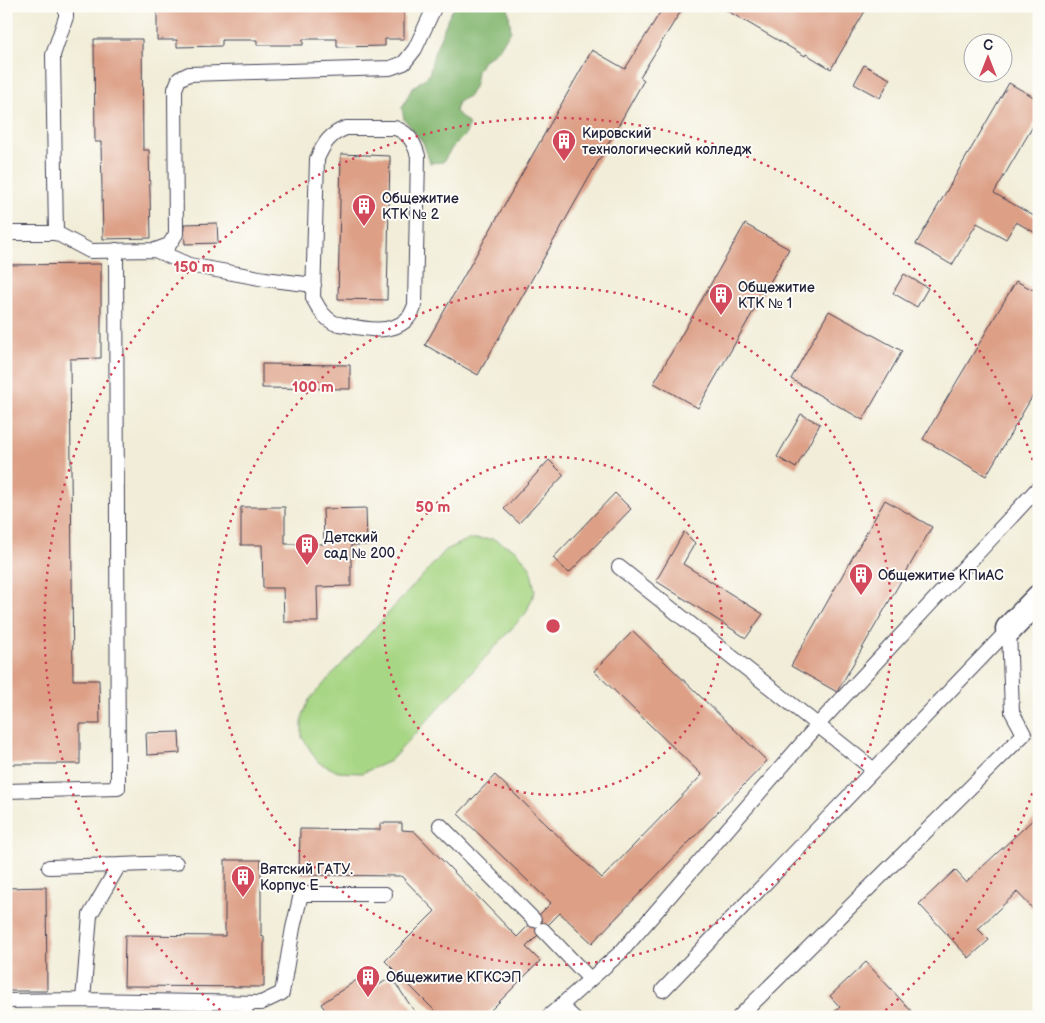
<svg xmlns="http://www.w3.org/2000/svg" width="1045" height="1023" font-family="'Balsamiq Sans',sans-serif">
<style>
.green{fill:#a7d684;stroke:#647c60}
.forest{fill:#85b772;stroke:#546c56}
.building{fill:#dda087}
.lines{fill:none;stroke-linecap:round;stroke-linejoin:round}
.lane-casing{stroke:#414053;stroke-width:16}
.street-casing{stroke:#414053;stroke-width:29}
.lane{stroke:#fff;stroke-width:14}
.street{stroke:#fff;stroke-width:26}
.ring{fill:none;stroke:#d1495b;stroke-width:2.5;stroke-dasharray:2.5 5}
.labels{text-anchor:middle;stroke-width:4;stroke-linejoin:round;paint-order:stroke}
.poi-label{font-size:14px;fill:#22223b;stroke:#fdfcf7;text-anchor:start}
.centre{fill:#d1495b;stroke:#fdfcf7;stroke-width:2.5}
.ring-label{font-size:15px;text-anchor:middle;font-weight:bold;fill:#d1495b;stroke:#fdfcf7;stroke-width:4;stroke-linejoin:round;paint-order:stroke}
</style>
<rect width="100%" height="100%" fill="#fdfcf7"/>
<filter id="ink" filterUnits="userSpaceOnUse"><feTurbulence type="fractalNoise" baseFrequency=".02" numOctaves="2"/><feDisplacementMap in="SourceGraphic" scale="10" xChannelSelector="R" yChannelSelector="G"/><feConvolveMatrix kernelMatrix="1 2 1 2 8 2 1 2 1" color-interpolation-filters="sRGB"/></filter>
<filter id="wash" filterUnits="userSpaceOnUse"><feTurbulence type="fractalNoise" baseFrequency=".0096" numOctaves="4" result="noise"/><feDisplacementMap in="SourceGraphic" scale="20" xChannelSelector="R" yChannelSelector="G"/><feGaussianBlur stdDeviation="1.12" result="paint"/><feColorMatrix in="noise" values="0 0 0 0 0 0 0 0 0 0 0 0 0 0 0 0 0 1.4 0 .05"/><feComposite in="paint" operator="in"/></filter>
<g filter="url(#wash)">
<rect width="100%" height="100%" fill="#f1edd8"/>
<path class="green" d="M469,539H493L516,550L530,567L535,591L526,613L390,761L362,773L338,772L318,762L302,737V718L309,700L446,550Z"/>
<path class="forest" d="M455,6H508L511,31L498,50L483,61L477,71L475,85L469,96L458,102L455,111L469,124L466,134L452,148L443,162L430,163L423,142L404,119L402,108L412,88L429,75L434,53L449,16Z"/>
<g id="blocks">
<path class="building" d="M157,6H404V39H385V46L337,47V39H303V45H257V40H222V46L177,47V40H157Z
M664,6H684L640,77L644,80L478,375L425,345L592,50L625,69Z
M719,6H868L831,69L806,54L805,56Z
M94,39H142L143,150H149L151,238L103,239L101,142H95Z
M864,65L890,79L880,98L854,84Z
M1009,83L1039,100V116L994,193L1039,219V235L1016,222L1006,239L977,223L952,265L916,244Z
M341,154L390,156L387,300L338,299Z
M217,223L218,243L185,244L184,224Z
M745,224L789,249L698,408L654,383Z
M101,264V358L70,359L73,680H99L100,724H80V764H6V265Z
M904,274L928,288L917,307L893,293Z
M1039,280V385L986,476L923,439L1016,281L1033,290Z
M829,311L902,351L863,420L791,379Z
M262,364L350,365V389L262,388Z
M801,414L820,424L796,468L777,457Z
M549,460L564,475L519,523L504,509Z
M615,493L631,509L569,573L553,558Z
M885,500L932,527L837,692L791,666Z
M241,507H285V544H324L323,509L366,508L367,545H351V586L317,587L318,622H284L283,588H263L262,545H241Z
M684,532L695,543L683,564L763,614L746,638L656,581Z
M633,631L767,761L592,943L560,913L526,947L540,961L484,1017H441L385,961L435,911L401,876L299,875L300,829L380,830V823H402V830L414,831L517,937L551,903L458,814L495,775L602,878L702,775L594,671Z
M179,732L180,753L147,755L146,733Z
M1039,814V912L1037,913L1017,892L978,929L989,940L969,958L919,904L955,870L966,882Z
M225,860H261V936L264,937V987L124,986L125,935L225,936Z
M46,887L47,991H6V888Z
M866,962L914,1014L910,1017H829L840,1007L830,996Z
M391,977L417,1015L415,1017H330L321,1004L358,979L367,993Z"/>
</g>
</g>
<g filter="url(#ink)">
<use href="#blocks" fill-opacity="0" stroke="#414053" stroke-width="1"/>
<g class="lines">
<g class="lane-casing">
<path id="lane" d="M346,128H395C409,133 414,142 418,156L415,305C413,310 411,316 407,319C390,337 356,327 334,323C323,317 319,309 313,298L317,159C324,143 330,134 346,128Z
M6,233H56L90,251L155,250L169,245L176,234L175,89L179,79L189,74L390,68L404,63L415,49L435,6
M56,233L53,55L66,17V6
M155,250L189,265L265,279L314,285
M619,567L874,770
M6,791L118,788L116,250
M440,825L534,920
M49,867L119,865
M543,930L590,979
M663,990L1009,629
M83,1000L261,1003L282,993L293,928L301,894H385
M6,1001L83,1000L90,915L119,865L176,863
M239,1003L248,1017
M561,1006L573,1017
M548,1017L621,952L824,718L1039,487
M739,1017L1024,734L1012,712L1009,629"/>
</g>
<g class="street-casing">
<path id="street" d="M1009,629L1039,598"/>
</g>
<use href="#lane" class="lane"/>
<use href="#street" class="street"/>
</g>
</g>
<g class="ring">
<circle cx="553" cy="626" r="169"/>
<circle cx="553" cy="626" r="339"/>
<path d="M1037 779A508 508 0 0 1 880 1015M226 1015A508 508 0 1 1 1037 473"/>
</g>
<defs>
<g id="building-pin" transform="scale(1.25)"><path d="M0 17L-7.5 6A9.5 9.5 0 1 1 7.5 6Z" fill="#d1495b" stroke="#fdfcf7"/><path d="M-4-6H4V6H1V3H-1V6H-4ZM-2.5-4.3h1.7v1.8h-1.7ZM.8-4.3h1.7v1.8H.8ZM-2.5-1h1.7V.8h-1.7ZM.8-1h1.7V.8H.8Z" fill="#fff"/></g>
</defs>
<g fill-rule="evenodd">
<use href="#building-pin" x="564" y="141"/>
<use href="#building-pin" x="364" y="206"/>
<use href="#building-pin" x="721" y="295"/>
<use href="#building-pin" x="307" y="545"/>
<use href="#building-pin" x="861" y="575"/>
<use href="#building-pin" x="243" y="877"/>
<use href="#building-pin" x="368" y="977"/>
</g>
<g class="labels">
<g class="poi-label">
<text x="582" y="138">Кировский<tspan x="582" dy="16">технологический колледж</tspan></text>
<text x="382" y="203">Общежитие<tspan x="382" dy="16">КТК № 2</tspan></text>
<text x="738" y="292">Общежитие<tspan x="738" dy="16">КТК № 1</tspan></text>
<text x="324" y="542">Детский<tspan x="324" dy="16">сад № 200</tspan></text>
<text x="878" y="580">Общежитие КПиАС</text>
<text x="260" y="874">Вятский ГАТУ.<tspan x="260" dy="16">Корпус Е</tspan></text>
<text x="386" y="982">Общежитие КГКСЭП</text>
</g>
</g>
<circle cx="553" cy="626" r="8" class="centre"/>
<g class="ring-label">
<text x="194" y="272">150 m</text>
<text x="313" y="392">100 m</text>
<text x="433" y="512">50 m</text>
</g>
<rect width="1045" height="1023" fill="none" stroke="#fdfcf7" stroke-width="25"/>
<g transform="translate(988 58)"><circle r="24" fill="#fdfcf7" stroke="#a5a5ac"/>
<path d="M0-4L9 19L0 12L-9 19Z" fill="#d1495b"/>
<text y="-8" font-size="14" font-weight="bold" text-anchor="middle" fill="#22223b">С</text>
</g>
</svg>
